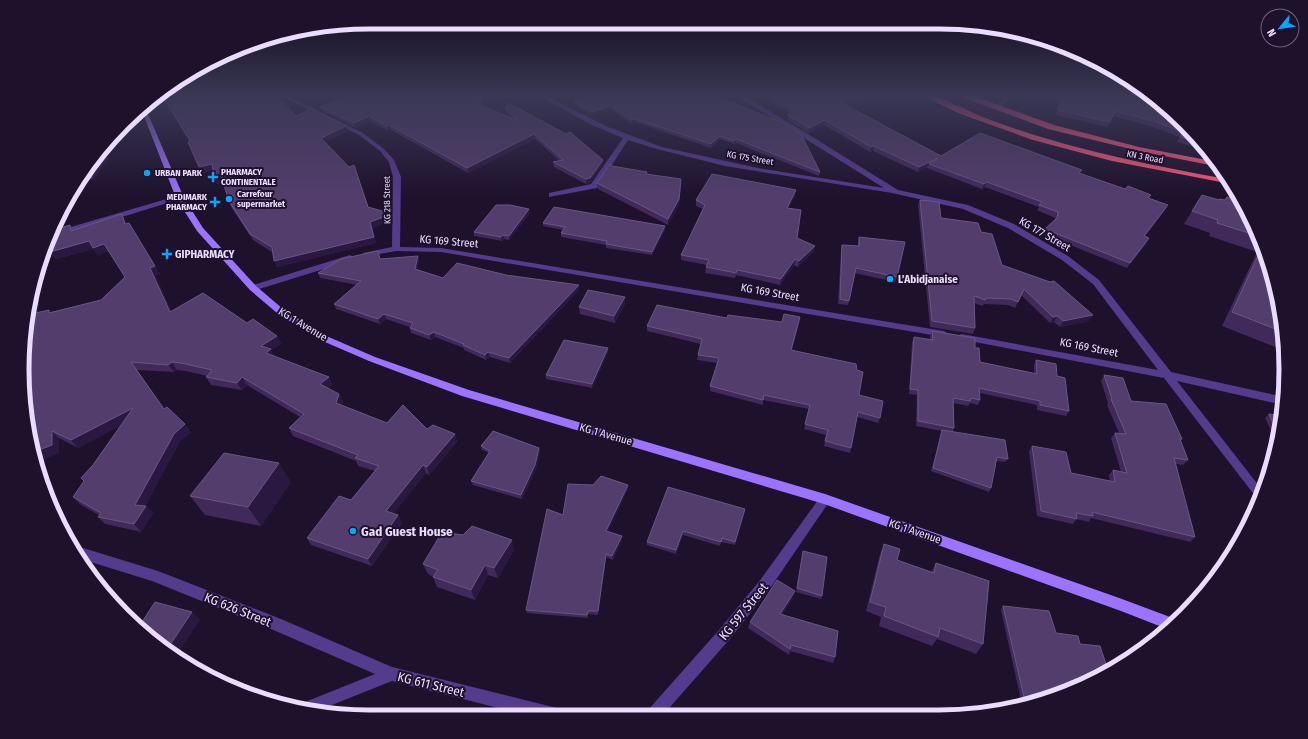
<svg xmlns="http://www.w3.org/2000/svg" width="1308" height="739" font-family="'Fira Sans Condensed',sans-serif">
<style>
.lines{fill:none;stroke-linecap:round;stroke-linejoin:round}
.street{fill:#543b8c;fill-rule:evenodd}
.secondary{fill:#9c73ff;fill-rule:evenodd}
.highway{fill:#ff577a;fill-rule:evenodd}
.wall{fill:#41295a}
.shaded-wall{fill:#2b1840}
.building{fill:#533d6c;stroke:#6a5683}
.poi-dot{fill:#08a4ff;stroke:#1d112c;stroke-width:1.5}
.labels{text-anchor:middle;stroke-width:4;stroke-linejoin:round;paint-order:stroke}
.far-street-label{font-size:9px;fill:#e9dcff;stroke:#1d112c}
.far-poi-label{font-size:9px;font-weight:bold;fill:#e9dcff;stroke:#1d112c;text-anchor:start}
.street-label{font-size:11px;fill:#e9dcff;stroke:#1d112c}
.poi-label{font-size:11px;font-weight:bold;fill:#e9dcff;stroke:#1d112c;text-anchor:start}
.near-poi-label{font-size:13px;font-weight:bold;fill:#e9dcff;stroke:#1d112c;text-anchor:start}
.near-street-label{font-size:13px;fill:#e9dcff;stroke:#1d112c}
.rim{fill:none;stroke:#e9dcff;stroke-width:5}
</style>
<rect width="100%" height="100%" fill="#1d112c"/>
<g class="lines">
<path class="street" d="M279,95H286L363,133L384,149L394,160L401,177L400,247L441,248L944,331L949,334L944,337L441,252L396,251L363,257V253L392,247L393,177L389,162L380,151L359,135Z
M537,95H544L608,127L662,147L758,168L884,188L735,95H742L795,126L898,190L968,205L1014,224L1068,256L1099,280L1171,372L1284,397L1283,405L1177,381L1263,491L1259,501L1164,378L959,339L957,337L959,335L962,334L1158,370L1093,284L1062,260L1008,228L963,209L892,193L725,166L657,149L628,140L597,188L549,197V193L591,184L623,138L592,125Z
M1006,95H1012L999,109H995V107Z
M177,196H180L184,198L63,235H57L56,233L57,231Z
M350,255L354,258L353,260L256,290L253,291L249,288L250,286Z
M825,494L829,496L831,499L829,502L771,587L729,640L663,715H646L648,710L719,630L761,579L821,496Z
M80,547L158,571L281,619L392,667L561,709L566,711L568,715L530,716L392,681L317,711L298,708L300,704L375,674L271,629L152,581L84,560L77,548Z"/>
<path class="secondary" d="M145,107L184,198L203,228L256,286L283,309L324,335L375,357L469,390L825,494L1122,599L1178,620L1167,629L1121,611L824,504L462,396L369,361L318,339L277,313L250,290L197,231L176,198L142,111Z"/>
<path class="highway" d="M921,95C936,93 965,110 980,116C1060,147 1143,164 1227,179L1231,184L1112,161L1033,140L958,113Z
M962,95H971L1054,125L1139,147L1217,162L1220,167L1139,151L1048,129L962,97Z"/>
</g>
<path class="wall" d="M173,95H276L296,116L348,131L325,142L368,207L391,219V221L372,228L376,243L277,267L272,252L253,240L231,207L229,201L223,182L217,184L213,170L202,173L190,141L166,102L178,99Z
M345,95H476L482,101L481,102L482,106L512,118L506,113L505,108L603,160V164L590,183L586,184L554,167L553,162L560,161L535,139L468,173L391,130L388,131L371,121L356,128L322,111L320,107L347,95Z
M583,95H713L820,172L819,176L736,143L734,144L720,139L711,148L635,122L632,124L612,110L591,115L574,104V101L588,97Z
M759,95H871L870,99L846,105L941,156L1080,174L1125,189L1151,195L1149,198L1165,210L1145,237L1149,238L1146,244L1127,268L1043,234L1045,229L1055,219V218L1037,210L1039,207L985,187L982,189L927,168V167L918,172L873,151L870,152L824,125L808,133L788,120V115L790,113Z
M1034,95H1149L1168,108L1205,148L1204,150L1177,142L1180,137L1150,126L1113,116L1108,127L1055,115L1057,110L1062,102Z
M103,152L108,159L94,179L79,180L81,176Z
M612,166L647,172V174L681,186L679,205L668,225L598,189L597,183Z
M1202,195L1250,216L1274,280L1285,347V351L1222,326L1257,252L1209,236L1210,233L1184,224Z
M795,196L788,209L797,238L814,251L798,267L794,265L780,285L736,275L735,278L705,273L706,267L707,265L681,260V255L703,209L696,206V200Z
M920,200L941,218L981,232L1002,265L1089,321L1060,327L1054,322L1050,323L1021,295L1015,308L1008,305L984,304L982,306L974,303L975,328L973,334L930,327L918,205Z
M530,213L509,240L504,239L502,241L474,236V232Z
M122,214L127,224L160,274L155,275L171,311L247,323L277,336L281,344L271,350L275,357L329,377L332,385L328,388L343,401L342,405L387,423L455,434L457,442L429,475L426,473L393,514L402,523L372,566L311,545L307,538L351,500L375,471L358,466L356,461L293,436L289,428L300,417L247,385L242,390L211,385L206,377L207,376L186,371L177,370L174,372L137,370L164,409L191,432L180,441L145,506L153,513L141,532L105,524L98,517L99,515L81,505L73,497L84,481L93,465L121,425L78,448L59,438V453L46,458L34,279L37,273L40,277L38,313L51,312L101,300L125,277L109,251L98,255L93,249L56,259L50,252Z
M543,223L665,230L652,255L606,248V245L561,237V233L563,230L543,226Z
M859,237L897,277L895,282L855,273L848,305L838,304L841,250L842,245L858,246V242Z
M380,259L419,261L417,270L443,278L506,275L579,290L510,363L490,357L486,360L464,350V348L435,337L431,340L411,333L410,328V327L386,319L380,324L336,309L334,304L357,285L320,278L318,273Z
M625,297V304L615,323L580,314L579,307Z
M727,318L782,322H799L792,350L859,395L880,418L878,423L857,417L851,448L850,453L824,446L826,435L804,429L809,409L763,400V405L710,391V386L717,363L697,360L698,355L701,344L647,331V326Z
M932,331L975,348L980,362L1034,373V365L1036,360L1057,376L1069,411L1066,416L1037,410V405L980,393V400L978,405L970,403L968,406L953,403L954,428L953,431L1008,459L1005,462L996,461L991,488L989,492L931,471L942,431L916,426L917,395L909,394L912,342L914,337L930,340V336Z
M608,348V352L592,388L546,379V375Z
M1104,375L1131,401L1182,439L1181,441L1188,460L1183,465L1176,464L1195,537L1190,542L1091,518L1089,522L1076,519L1073,524L1037,516L1029,451L1032,446L1071,473L1110,481L1109,475L1113,470L1121,472L1111,438L1115,433H1119L1107,405L1108,403L1101,381Z
M1269,414L1283,416L1277,443L1265,418Z
M481,446L540,452L536,469L522,499L473,485L471,481L489,453L482,450Z
M291,482L261,526L205,515L190,496Z
M593,485H628V489L608,531L622,536V540L613,560L606,557L598,615L588,614V618L527,613L526,610L563,515Z
M744,513L735,545L721,542L720,546L683,535L676,554L647,545V542Z
M884,544L897,560L931,572L936,563L983,644L976,654L937,639L932,646L879,626L881,617L866,611L880,554Z
M514,550L498,578L488,575L475,600L437,587L433,577L428,574L423,564Z
M803,551L822,596L821,599L796,592Z
M793,597L782,615L835,657L833,663L790,651L789,655L748,628L750,622Z
M1003,606L1056,633L1050,698L1036,702L1021,700L1001,610Z"/>
<path class="shaded-wall" d="M866,95H871L870,99L839,107L840,102Z
M482,97V101L477,104L476,100Z
M611,106L612,110L591,115V112Z
M369,116L371,121L356,128L354,123Z
M635,119V122L632,124V120Z
M825,120L824,125L808,133L809,128Z
M389,125L391,130L388,131L387,126Z
M346,126L348,131L323,143L321,138Z
M534,134L535,139L468,173L467,168Z
M720,136V139L711,148V144Z
M736,139V143L734,144V141Z
M874,146L873,151L870,152L871,147Z
M104,152L108,159L94,179L90,172Z
M938,158L929,164L927,167L918,172L919,167Z
M603,160V164L590,183L586,184V179Z
M212,164L215,170L202,173L199,167Z
M221,176L224,182L217,184L214,178Z
M681,179L679,205L668,225V219Z
M987,182L985,187L982,189L984,184Z
M796,190L795,196L786,214L787,208Z
M1168,205L1165,210L1141,242L1144,236Z
M529,209L530,213L509,240V236Z
M389,213L391,221L372,228L376,243L277,267L274,261L370,222Z
M122,214L126,221L130,232L125,224Z
M129,223L160,274L155,275L175,320L170,312Z
M665,226V230L652,255V252Z
M503,235L504,239L502,241L501,237Z
M1149,238L1146,244L1127,268L1130,263Z
M89,241L104,244L109,251L98,255L93,249L56,259L50,252Z
M815,246L814,251L798,267L799,261Z
M418,256L419,261L416,274L415,269Z
M795,259L794,265L780,285L781,279Z
M37,273L40,277L37,322L31,314L34,279Z
M579,285V290L510,363L509,358Z
M625,297V304L615,323L614,316Z
M384,314L386,319L380,324L378,319Z
M1093,315L1089,321L1060,327L1063,321Z
M1058,316L1054,322L1050,323L1053,317Z
M434,332L435,337L431,340L429,335Z
M277,336L281,344L271,350L275,357L270,361L261,346Z
M608,348V352L592,388V384Z
M488,352L490,357L486,360L485,355Z
M172,362L177,370L174,372L168,365Z
M242,377L247,385L242,390L237,383Z
M329,377L332,385L323,392L320,384Z
M339,394L343,401L340,411L336,403Z
M133,408L139,416L78,448L71,440Z
M185,424L191,432L180,441L142,512L135,505L174,434Z
M52,431L59,438V453L46,458L40,465L37,452Z
M455,434L457,442L429,475L427,467Z
M539,448L540,452L536,469L522,499L521,495Z
M279,463L291,482L261,526L248,507Z
M423,465L426,473L389,519L386,511Z
M628,485V489L607,534L606,531Z
M146,506L153,513L141,532L134,524Z
M745,509L744,513L735,545V542Z
M398,515L402,523L372,566L368,559Z
M683,531V535L676,554V550Z
M622,536V540L613,560L612,556Z
M512,540L514,550L498,578L494,568Z
M606,554V557L598,615V611Z
M485,565L488,575L475,600L471,590Z
M795,591L793,597L778,620L780,614Z
M192,612L200,620L177,655L168,648Z"/>
<path class="building" d="M176,95H276L296,116L312,109L346,126L321,138L349,167L354,165L368,207L389,213V215L370,222L374,237L274,261L272,247L250,234L229,201L221,176L214,178L212,164L199,167L188,142L190,141L166,102L180,98Z
M348,95H476L482,97L476,100L482,102L478,104L519,121L505,108L509,103L566,134L570,132L603,160L590,178L586,179L553,162L563,160L534,134L467,168L389,125L387,126L369,116L354,123L320,107Z
M592,95H713L783,123L801,134L820,172L736,139L734,141L720,136L711,144L635,119L632,120L611,106L591,112L574,101L593,95Z
M767,95H868L840,102L941,156L980,133L1082,170L1079,173L1125,189L1128,186L1151,195L1148,198L1168,205L1144,236L1149,238L1130,263L1045,229L1057,218L1058,212L1039,205L1042,202L987,182L984,184L929,164L938,158L919,167L874,146L871,147L825,120L809,128L788,115L792,109Z
M1054,95H1149L1168,108L1199,142L1180,137L1183,132L1153,121L1115,111L1110,122L1057,110L1064,97Z
M103,152L90,172H85Z
M610,164L612,166L647,172L646,174L681,179L679,199L668,219L597,183Z
M712,174L796,190L787,208L801,210L797,238L815,246L799,261L795,259L781,279L737,270L736,273L706,267L709,260L681,255L705,205L696,200Z
M1202,195L1219,200V199L1225,200L1227,197L1241,201L1250,216L1258,236L1217,223L1218,220L1192,211Z
M920,200L939,202L941,218L978,223L981,232L992,234L1002,265L1050,282L1054,281L1093,315L1063,321L1058,316L1053,317L1024,289L1018,302L1011,299L986,298L985,300L974,296L975,328L932,321Z
M496,205H510L529,209L509,236L503,235L501,237L474,232Z
M554,207L665,226L652,252L606,244L607,241L561,233L565,227L543,223Z
M122,214L125,224L129,223L155,266L150,268L170,312L203,293L247,323L253,319L277,336L261,346L271,349L266,353L329,377L320,384L339,394L336,403L387,423L403,405L427,429L433,425L455,434L427,467L423,465L386,511L398,515L368,559L307,538L339,496L351,500L379,466L355,458L358,455L289,428L304,414L242,377L237,383L206,377L212,370L181,363L172,362L168,365L131,362L164,409L167,407L185,424L174,434L135,505L146,506L134,524L98,517L101,513L73,497L84,481L81,478L93,465L133,408L71,440L52,431V445L39,450L37,452L23,392L31,306V314L49,310V313L101,300L125,277L104,244L93,248L89,241L50,252L49,247L54,236L57,229L70,225L71,231Z
M859,237L905,242L897,277L856,268L849,301L840,299L842,245L859,246Z
M1262,247L1274,280L1283,332L1232,312Z
M378,251L380,259L418,256L415,269L443,278L457,263L506,275L579,285L509,358L488,352L485,355L463,345L464,344L434,332L429,335L410,328L413,323L384,314L378,319L334,304L361,281L318,273L341,259Z
M588,290L625,297L614,316L579,307Z
M657,305L727,318L728,315L782,322L784,314L800,317L791,350L856,364L857,370L863,372L859,395L883,401L880,418L858,412L851,448L825,441L828,430L805,424L810,405L764,395L763,400L710,386L719,358L698,355L702,339L647,326Z
M932,331L975,338V348H979L980,362L1037,374L1036,360L1056,364L1057,376L1065,378L1069,411L1040,405V401L979,388L980,400L971,398L970,401L953,398L954,428L918,421V390L910,389L914,337L933,340Z
M564,340L608,348L592,384L546,375Z
M1104,375L1123,378L1131,401L1166,404L1182,439H1180L1188,460L1174,458L1195,537L1092,512L1093,516L1076,513L1077,519L1041,511L1032,446L1066,452L1071,473L1115,482L1113,470L1127,473L1115,433L1126,434L1111,399H1112Z
M1269,414L1283,416L1278,435Z
M942,430L1005,440L1008,459L997,457L991,488L933,468Z
M493,431L539,448L535,465L521,495L471,481L490,451L481,446Z
M224,453L279,463L248,507L190,496Z
M601,476L628,485L606,531L622,536L612,556L606,554L598,611H588L587,615L526,610L547,509L563,515L568,484L593,485Z
M668,487L745,509L735,542L722,538L721,542L683,531L676,550L647,542Z
M472,526L512,540L494,568L485,565L471,590L433,577L438,570L423,564L442,532L463,535Z
M884,544L900,549L897,560L934,573L936,563L989,581L983,644L940,628L938,637L884,616L886,607L870,602Z
M803,551L827,557L822,596L797,588Z
M777,580L795,591L780,614L838,631L835,657L791,645L790,649L750,622Z
M155,602L192,612L168,648L140,625Z
M1003,606L1049,611L1056,633L1078,636L1080,644L1100,646L1108,670L1050,698L1045,700L1024,697Z"/>
<linearGradient id="sky" x2="0" y2="1"><stop stop-color="#100918"/><stop offset="0.48" stop-color="#3a3856"/><stop offset="1" stop-color="#3a3856" stop-opacity="0"/></linearGradient>
<rect width="1308" height="198" fill="url(#sky)"/>
<g class="poi-dot">
<circle cx="147" cy="173" r="4"/>
<path d="M211 171h4v4h4v4h-4v4h-4v-4h-4v-4h4z"/>
<circle cx="229" cy="199" r="4"/>
<path d="M213 196h4v4h4v4h-4v4h-4v-4h-4v-4h4z"/>
<path d="M165 248h4v4h4v4h-4v4h-4v-4h-4v-4h4z"/>
<circle cx="890" cy="279" r="4"/>
<circle cx="353" cy="531" r="4"/>
</g>
<g class="labels">
<g class="far-street-label">
<text transform="translate(1145 157) rotate(11)" y="3">KN 3 Road</text>
<text transform="translate(750 158) rotate(10)" y="3">KG 175 Street</text>
<text transform="translate(387 200) rotate(-91)" y="3">KG 218 Street</text>
</g>
<g class="far-poi-label">
<text x="221" y="175">PHARMACY<tspan x="221" dy="10">CONTINENTALE</tspan></text>
<text x="155" y="176">URBAN PARK</text>
<text x="237" y="197">Carrefour<tspan x="237" dy="10">supermarket</tspan></text>
<text x="207" y="200" text-anchor="end">MEDIMARK<tspan x="207" dy="10">PHARMACY</tspan></text>
</g>
<g class="street-label">
<text transform="translate(1045 234) rotate(30)" y="4">KG 177 Street</text>
<text transform="translate(449 241) rotate(5)" y="4">KG 169 Street</text>
<text transform="translate(770 292) rotate(10)" y="4">KG 169 Street</text>
<text transform="translate(303 324) rotate(31)" y="4">KG 1 Avenue</text>
<text transform="translate(1089 347) rotate(11)" y="4">KG 169 Street</text>
<text transform="translate(606 434) rotate(16)" y="4">KG 1 Avenue</text>
<text transform="translate(915 531) rotate(19)" y="4">KG 1 Avenue</text>
</g>
<g class="poi-label">
<text x="175" y="258">GIPHARMACY</text>
<text x="898" y="283">L’Abidjanaise</text>
</g>
<g class="near-poi-label">
<text x="361" y="536">Gad Guest House</text>
</g>
<g class="near-street-label">
<text transform="translate(238 609) rotate(22)" y="5">KG 626 Street</text>
<text transform="translate(743 611) rotate(-51)" y="5">KG 597 Street</text>
<text transform="translate(431 684) rotate(14)" y="5">KG 611 Street</text>
</g>
</g>
<path d="M0 0H1308V739H0ZM369 29H939A340 340 0 0 1 1279 369V370A340 340 0 0 1 939 710H369A340 340 0 0 1 29 370V369A340 340 0 0 1 369 29Z" fill="#1d112c" fill-rule="evenodd"/>
<path class="rim" d="M369 29H939A340 340 0 0 1 1279 369V370A340 340 0 0 1 939 710H369A340 340 0 0 1 29 370V369A340 340 0 0 1 369 29Z"/>
<g transform="translate(1280 28) rotate(240)"><circle r="19" fill="#1d112c" stroke="#6f6280"/>
<path d="M0-3L7 15L0 10L-7 15Z" fill="#08a4ff"/>
<text y="-6" font-size="11" font-weight="bold" text-anchor="middle" fill="#e9dcff">N</text>
</g>
</svg>
